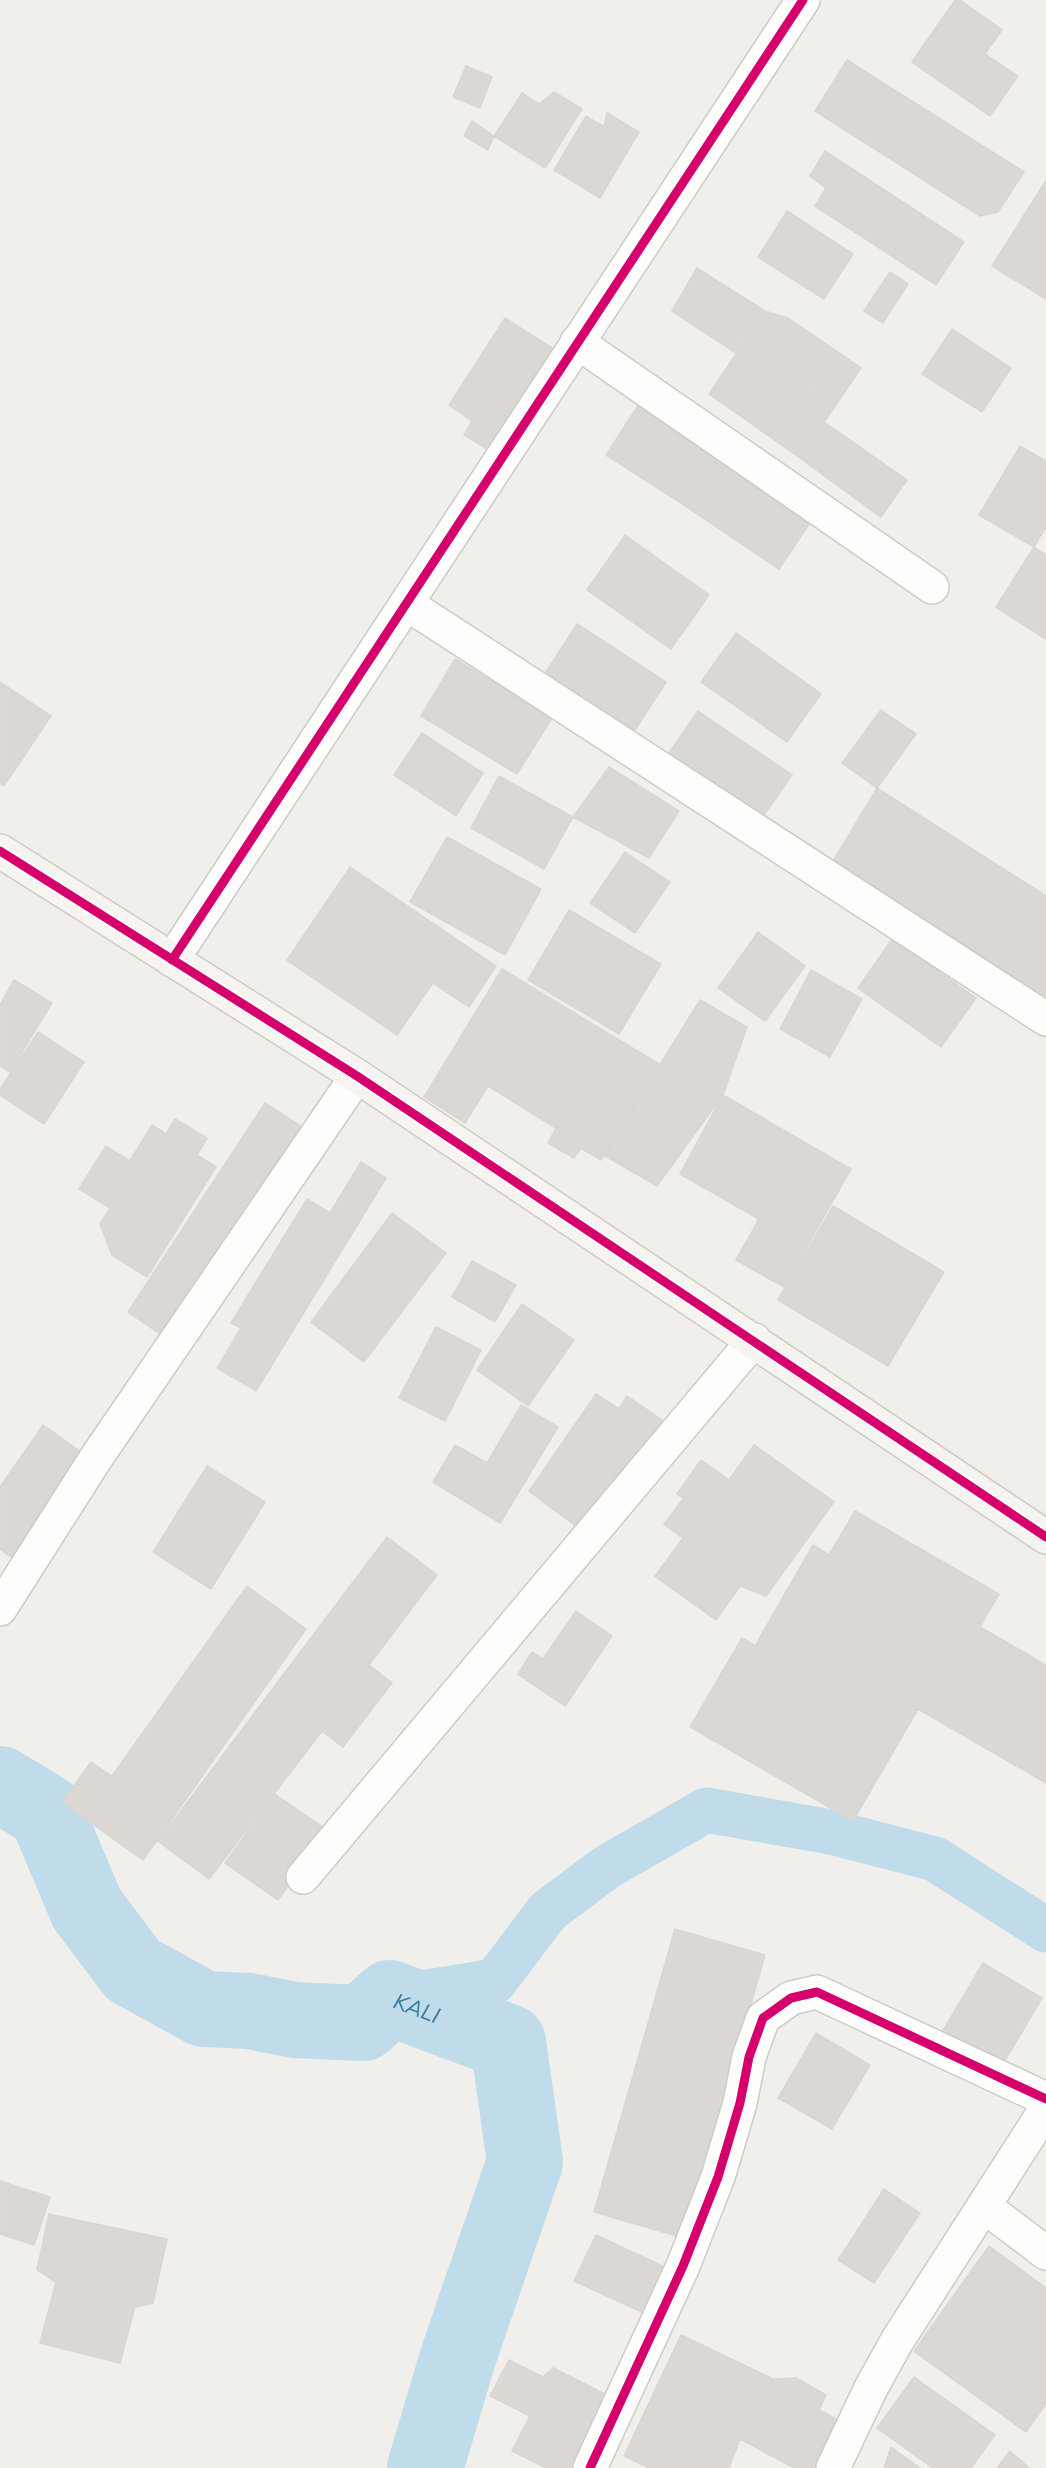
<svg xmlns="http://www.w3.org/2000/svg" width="1046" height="2468" font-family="Mulish,sans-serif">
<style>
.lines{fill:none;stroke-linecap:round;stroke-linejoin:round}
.canal{stroke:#c0dbea;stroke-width:45}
.river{stroke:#c0dbea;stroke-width:76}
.building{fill:#dbd8d4;stroke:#d9d6d1;stroke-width:1.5}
.street-casing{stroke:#cdcbc7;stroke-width:36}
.secondary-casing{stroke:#d0cbc3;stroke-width:36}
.street{stroke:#fdfdfc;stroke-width:33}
.secondary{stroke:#f6f4f0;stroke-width:33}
.cycleway-casing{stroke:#fff;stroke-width:13}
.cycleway{stroke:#d6006c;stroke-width:9}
.labels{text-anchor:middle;stroke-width:5;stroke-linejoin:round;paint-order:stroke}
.water-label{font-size:22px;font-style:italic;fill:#387aa1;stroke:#fff}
</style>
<rect width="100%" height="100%" fill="#f1efeb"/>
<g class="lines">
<path class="canal" d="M428,1992L495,1981L548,1911L607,1867L706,1810L831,1832L935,1859L1046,1930"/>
<path class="river" id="s1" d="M0,1784L46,1812L87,1909L133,1970L204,2009L249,2011L295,2020L363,2023L390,1998L508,2042L525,2162L458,2357L425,2468"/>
</g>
<path class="building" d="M955,0H960L1002,30L985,54L1018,76L990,116L912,62Z
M847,60L1024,172L998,212L980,216L815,111Z
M466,66L492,77L480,108L453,97Z
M554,92L582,109L545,168L494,136L522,93L539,104Z
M607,113L639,132L600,198L554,170L586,116L604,127Z
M472,121L494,136L488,150L464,136Z
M825,151L964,242L936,285L815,206L826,188L810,176Z
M1045,182L1046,183V299L992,266Z
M787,211L853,254L824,299L758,257Z
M697,268L738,294L710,336L672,311Z
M890,272L908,284L883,323L864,311Z
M738,294L765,311L736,353L710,336Z
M765,311L788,318L761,358L834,408L799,457L709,394Z
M505,318L555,350L490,451L464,435L472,421L449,405Z
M788,318L861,368L834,408L761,358Z
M952,329L1011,368L982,412L922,374Z
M641,401L722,455L687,507L606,455Z
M824,422L867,452L841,488L799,457Z
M1020,446L1046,461V527L1034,547L979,515Z
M867,452L907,480L881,517L841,488Z
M722,455L814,517L779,569L687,507Z
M625,535L709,595L671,649L587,590Z
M1034,547L1046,555V639L996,607Z
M577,624L666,682L635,730L546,672Z
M736,633L821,694L787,742L701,682Z
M455,659L552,718L517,774L421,716Z
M0,682L51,716L4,786L0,783Z
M881,710L916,734L877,788L842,763Z
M698,711L792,775L759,822L666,757Z
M422,733L483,773L456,816L394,775Z
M609,767L679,811L649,858L573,817Z
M499,776L573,817L544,869L471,828Z
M877,788L1046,896V1002L830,866Z
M447,837L541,889L505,955L410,902Z
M625,852L670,882L635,933L590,903Z
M350,867L496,966L469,1007L433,983L397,1035L287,960Z
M569,910L661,964L619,1034L528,980Z
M758,932L805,966L765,1021L718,988Z
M892,939L976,998L941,1047L858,988Z
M502,969L659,1064L601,1160L581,1148L574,1158L548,1143L556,1128L488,1086L465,1123L424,1097Z
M811,970L862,999L830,1057L780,1029Z
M14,980L52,1003L10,1072L0,1066V1005Z
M700,1000L747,1027L723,1095L661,1063Z
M38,1032L84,1062L44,1124L0,1095V1089Z
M661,1063L723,1095L657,1186L605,1156Z
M723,1095L851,1169L784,1287L736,1260L759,1219L680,1174Z
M265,1103L310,1132L172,1342L128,1312Z
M175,1119L207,1138L197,1155L216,1167L147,1277L112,1255L100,1224L110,1208L79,1189L106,1146L130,1161L152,1125L166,1134Z
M361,1162L386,1178L256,1391L217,1368L241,1328L231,1323L307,1199L330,1213Z
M833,1206L944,1272L888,1366L778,1300Z
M392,1213L446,1253L364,1362L311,1322Z
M472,1261L516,1285L495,1322L452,1297Z
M522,1304L574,1340L528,1406L477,1370Z
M436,1327L481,1350L445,1421L399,1398Z
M596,1394L619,1409L627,1396L671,1426L585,1533L529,1491Z
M521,1405L558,1427L500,1523L433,1482L455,1445L487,1463Z
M43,1425L91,1459L19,1563L0,1549V1487Z
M754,1445L834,1502L766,1596L740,1586L716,1620L655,1576L683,1538L664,1524L684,1498L677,1494L701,1460L729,1480Z
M207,1466L265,1502L211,1589L153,1552Z
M855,1511L999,1594L980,1627L1046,1665V1783L918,1709L853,1821L690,1727L742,1638L755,1646L813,1545L829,1555Z
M387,1537L437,1575L369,1665L392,1683L343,1747L322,1731L209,1879L158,1841Z
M247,1586L306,1629L143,1860L62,1802L91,1762L112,1776Z
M576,1611L612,1636L565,1706L518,1674L532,1652L543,1659Z
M275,1794L328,1831L278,1900L225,1863Z
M675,1929L765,1955L684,2238L594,2212Z
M983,1963L1042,1998L997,2074L938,2039Z
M816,2033L870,2065L832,2129L778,2098Z
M0,2181L50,2197L34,2245L0,2234Z
M884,2189L920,2213L874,2283L838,2260Z
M49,2214L167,2239L153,2303L135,2307L120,2363L40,2343L56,2282L37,2270Z
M596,2235L669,2269L648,2315L574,2281Z
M989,2246L1046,2288V2404L1026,2432L914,2351Z
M681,2335L773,2379L740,2439L729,2468H649L624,2456Z
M509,2360L543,2377L553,2368L607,2395L570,2468H546L512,2451L530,2416L490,2396Z
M914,2377L995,2435L971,2468H933L877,2428Z
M796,2378L826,2395L819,2410L846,2424L822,2468H794L740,2439L773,2379Z
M891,2447L920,2468H884Z
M1010,2451L1029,2468H997Z"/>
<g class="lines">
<g class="street-casing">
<path id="street" d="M577,342L932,587
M407,604L1046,1019
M172,960L803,0
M0,1609L94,1461L357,1076
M303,1877L754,1340
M985,2207L1046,2253
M590,2468L683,2266L718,2177L740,2103L749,2057L763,2018L791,1998L817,1992L1046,2099
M833,2468L871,2388L897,2341L1046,2109"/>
</g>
<g class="secondary-casing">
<path id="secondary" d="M0,851L357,1076L1046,1537"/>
</g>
<use href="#street" class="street"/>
<use href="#secondary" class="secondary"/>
<g class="cycleway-casing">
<path id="cycleway" d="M0,851L357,1076L1046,1537
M172,960L803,0
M590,2468L683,2266L718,2177L740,2103L749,2057L763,2018L791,1998L817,1992L1046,2099"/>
</g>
<use href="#cycleway" class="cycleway"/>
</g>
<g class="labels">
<g class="water-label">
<text dy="8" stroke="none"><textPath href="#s1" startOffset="542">KALI</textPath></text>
</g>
</g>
</svg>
